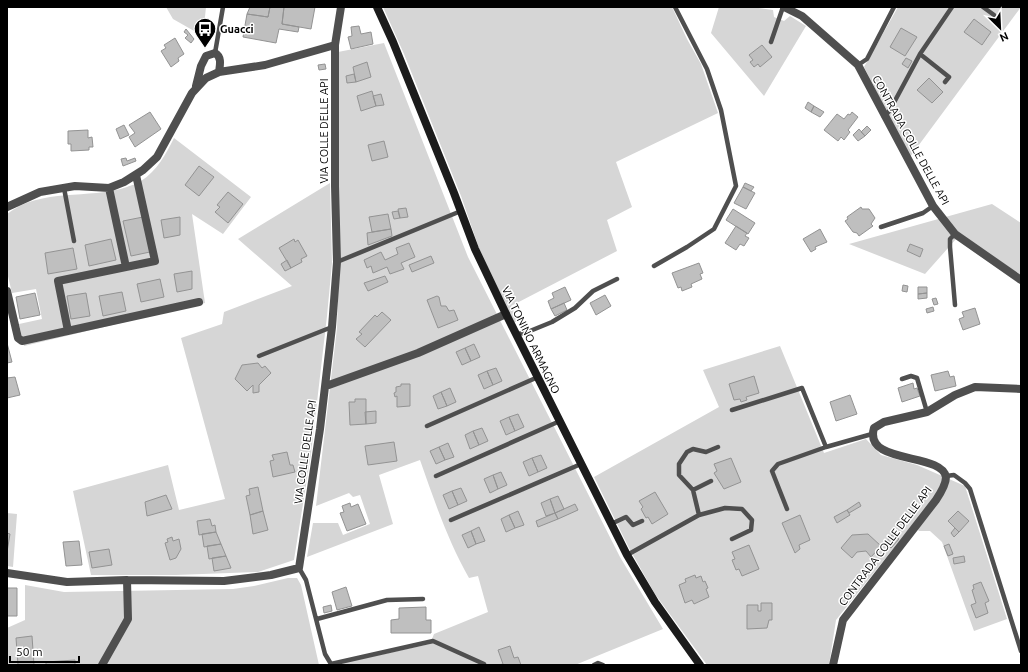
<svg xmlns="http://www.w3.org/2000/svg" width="1028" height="672" font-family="Ubuntu,sans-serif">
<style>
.green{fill:#d6d6d6}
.building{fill:#bfbfbf;stroke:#939393}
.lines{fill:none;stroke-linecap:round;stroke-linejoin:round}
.lane{stroke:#4f4f4f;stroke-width:4.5}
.street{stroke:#4f4f4f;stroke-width:8}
.secondary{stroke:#1c1c1c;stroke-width:8}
.labels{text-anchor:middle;stroke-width:3;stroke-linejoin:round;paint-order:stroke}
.poi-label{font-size:11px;font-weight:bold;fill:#000;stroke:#fff;text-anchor:start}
.street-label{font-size:11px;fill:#000;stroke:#fff}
</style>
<rect width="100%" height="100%" fill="#fff"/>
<path class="green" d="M166,7H206L203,36L173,19Z
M383,7H672L687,39L701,64L718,113L616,162L632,207L607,220L617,251L511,306L520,322H514L480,251L461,196L404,54Z
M719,7H751L773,10L774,17L784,21L790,16L806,26L764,96L711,33Z
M898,7H1021L910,157L864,67Z
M384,43L468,257L620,557L663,629L575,665H333L430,644L434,634L488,612L478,576L469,578C448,541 434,500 420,460L379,475L393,524L307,557L313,523H338L343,535L370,524L360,495L353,497L349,493L316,506L337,328L339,267L338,52Z
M174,138L251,197L223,234L192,214L205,303L24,346L19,324L42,319L36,289L12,293L7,272V214C42,187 88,200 127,187C131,185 138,184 141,181C157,171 166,154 174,138Z
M330,183L332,263L327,316L311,454L294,560L258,572L176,575H91L73,491L168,465L179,510L225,499L181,338L222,324L224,312L292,286L238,239Z
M992,204L1021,223V278L1018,283L956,239L925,274L849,244Z
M780,346L824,453L866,439L881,455L917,465L965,486L1007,619L974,631L942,542L930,531H919L913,524L836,620L829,665H707L655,594L629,548L594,477L719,407L703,370Z
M7,513L17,514L13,567L7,566Z
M288,578H297L301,585L319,665H7V628L25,620V585L64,592L233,589L254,586Z"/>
<path class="building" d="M250,7H270L268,17L247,14Z
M270,7H284L282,24L299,27L298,32L279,29L276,43L243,37L247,14L268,17Z
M284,7H315L311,29L282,24Z
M974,19L991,32L982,45L964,32Z
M359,26L361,34L371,32L373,44L351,49L348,37L352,36L351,27Z
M901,28L917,37L905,56L890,47Z
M186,29L194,39L191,43L185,38L188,35L184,32Z
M175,38L184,54L178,58L179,61L171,67L161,51L166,48L164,45Z
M762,45L772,57L760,67L758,64L754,67L750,62L753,60L749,55Z
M906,58L912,61L908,68L902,64Z
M367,62L371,77L356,82L353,67Z
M325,64L326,69L319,70L318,65Z
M354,74L356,82L347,83L346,76Z
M929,78L943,92L932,103L917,90Z
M372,91L376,106L361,111L357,96Z
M381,94L384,105L376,106L373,96Z
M808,102L814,106L811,112L805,108Z
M814,106L824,112L820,117L811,112Z
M150,112L161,129L135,147L129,137L135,133L129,125Z
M852,112L858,117L848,130L850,132L844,140L841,137L838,141L824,130L837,114L844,119L848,114L850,115Z
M124,125L129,135L120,139L116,129Z
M867,126L871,130L865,136L861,132Z
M859,129L865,136L858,141L853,135Z
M88,130V138L92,137L93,147H89V150L71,151V144H68V131Z
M384,141L388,157L372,161L368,145Z
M126,158L127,161L135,158L136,161L123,166L121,159Z
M199,166L214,177L199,196L185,185Z
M745,183L754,187L751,191L743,187Z
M743,187L755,193L746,209L734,203Z
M228,192L243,204L228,223L215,212L220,207L217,205Z
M861,207L862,209H869L875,218L871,224L873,226L859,236L857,233L853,232L845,221L848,219L847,217Z
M406,208L408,217L400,218L398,209Z
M733,209L755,223L748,234L726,220Z
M398,211L400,218L394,219L392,212Z
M388,214L391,229L372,232L369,217Z
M143,217L150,252L131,256L123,221Z
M180,217V235L164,238L161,220Z
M736,226L747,233L745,236L749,238L744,246L740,244L736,250L725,243Z
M391,229L392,236L368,245L367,233Z
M820,229L827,242L815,247L816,249L811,252L803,239Z
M111,239L116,260L89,266L85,245Z
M294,239L295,242L298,240L307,256L301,259L302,262L291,268L279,248Z
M409,243L415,257L401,263L404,269L390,274L387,267L373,273L371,266L367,268L364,260L381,252L385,260L398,254L396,248Z
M910,244L923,249L920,257L907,251Z
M73,248L77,269L48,274L45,253Z
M431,256L434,263L412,272L409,265Z
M287,260L291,268L285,271L281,264Z
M699,263L703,273L700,274L702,279L691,284L692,287L682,291L681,287L678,288L672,273Z
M192,271V289L177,292L174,274Z
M385,276L388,282L368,291L364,283Z
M160,279L164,297L141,302L137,284Z
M903,285L908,286L907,292L902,291Z
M565,287L571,300L551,309L548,301L554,298L552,293Z
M918,287H927V293L918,294Z
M122,292L126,311L103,316L99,296Z
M35,293L40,315L20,319L16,297Z
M86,293L90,316L71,319L67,296Z
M927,293V298L918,299V294Z
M605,295L611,306L596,315L590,303Z
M437,296L439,297L441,306H446L449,311L454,310L458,320L438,328L427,300Z
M936,298L938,304L934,305L932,299Z
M564,303L567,310L555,316L551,309Z
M933,307L934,311L927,313L926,309Z
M975,308L980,324L963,330L959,319L964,317L962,312Z
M382,312L391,320L365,347L356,339L362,334L359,332L375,315L377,317Z
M7,343L12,362L7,363Z
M474,344L480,357L471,361L465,348Z
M465,348L471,361L462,365L456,352Z
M258,363L262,368L265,366L271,373L259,385V392L253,393V385L247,391L235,379L242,365Z
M496,368L502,381L493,385L487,371Z
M487,371L493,385L484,389L478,375Z
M948,371L950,377L954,376L956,386L935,391L931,375Z
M754,376L759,393L746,397L747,400L741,402L740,399L734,400L729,384Z
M15,377L20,395L7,398V378Z
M913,383L914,389L917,388L920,396L902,402L898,388Z
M401,384H410V406L397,407V396L395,397L394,393L396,392V387L401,386Z
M450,388L456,402L447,406L441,392Z
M441,392L447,406L438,409L433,396Z
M850,395L857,414L836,421L830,402Z
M355,399H366V424L350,425L349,402H355Z
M376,411V423L366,424L365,412Z
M518,414L524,427L515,431L509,417Z
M509,417L515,431L506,435L500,421Z
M482,428L488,441L479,445L473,431Z
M473,431L479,445L470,449L465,435Z
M394,442L397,461L368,465L365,446Z
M448,443L454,457L445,460L439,447Z
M439,447L445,460L436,464L430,451Z
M287,452L290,465H293L295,472L273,477L270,461L274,460L272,455Z
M541,455L547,468L538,472L532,458Z
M532,458L538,472L529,476L523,462Z
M731,458L741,482L724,489L714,473L717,471L714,464Z
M501,472L507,485L498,489L493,475Z
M493,475L498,489L490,493L484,479Z
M258,487L263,511L250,515L246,496L250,495L249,489Z
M461,488L467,501L458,505L452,491Z
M452,491L458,505L449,509L443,495Z
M655,492L668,514L652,524L648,517L646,518L641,509L643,507L639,501Z
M166,495L172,509L147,516L145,502Z
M558,496L564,509L555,513L550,499Z
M550,499L555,513L546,516L541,503Z
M859,502L861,506L849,513L847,510Z
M350,503L351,507L358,504L366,524L347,531L340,513L344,512L342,506Z
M575,504L578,510L558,519L555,513Z
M847,510L850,515L837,523L834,517Z
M263,511L268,530L253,534L250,515Z
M518,511L524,525L515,528L509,515Z
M958,511L969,521L959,532L948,521Z
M555,513L558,519L538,527L536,521Z
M509,515L515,528L506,532L501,519Z
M800,515L810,540L799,545L800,549L795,553L782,523Z
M210,519L212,526L215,525L216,532L199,535L197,521Z
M479,527L485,541L476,544L471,531Z
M955,528L959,532L954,537L951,533Z
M471,531L476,544L468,548L462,535Z
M216,532L221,544L204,547L202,534Z
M7,533L10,534L7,552Z
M868,534L881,546L871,557L866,551L857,552L852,558L841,548L852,535Z
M893,534L899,539L891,548L885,543Z
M172,537L173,541L179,539L181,549L176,558L170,560L165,543L168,542L167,539Z
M79,541L82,565L66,566L63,542Z
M221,544L226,556L209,559L207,546Z
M949,544L953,554L948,556L944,546Z
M749,545L759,569L742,576L739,569L736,570L732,560L735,559L732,552Z
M109,549L112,565L92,568L89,552Z
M226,556L231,568L214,571L212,558Z
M964,556L965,562L954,564L953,558Z
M695,575L696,578L701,576L703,582L705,581L708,588L706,589L709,597L694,604L692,600L685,603L679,585L686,582L685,579Z
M981,582L989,601L985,603L988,613L976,618L971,605L976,603L972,590L974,589L973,585Z
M346,587L352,606L337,610L332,592Z
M7,588H17V616H7Z
M761,603H772V620H769L767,628L747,629V605H758V611H761Z
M331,605L332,611L324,613L323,607Z
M426,607V620H431V633H391V620L399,619V608Z
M32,636L34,665H18L16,638Z
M510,646L514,658L518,657L521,665H499L503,664L498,650Z
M75,660V665H46V662Z"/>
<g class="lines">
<path class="lane" d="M983,7L994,15
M771,42L783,7
M215,53L223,7
M920,54L949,77L945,82
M858,65L867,59L894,7
M884,117L890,110L920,54L952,7
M64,188L74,241
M881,227L923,213L933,206
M955,234L950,239V247L955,305
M337,262L461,211
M654,266L687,247L714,229L736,186L721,110L707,69L675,7
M516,334L525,333L552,322L575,308L593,291L617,279
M259,356L332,327
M902,379L911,376L917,378L927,412
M732,410L802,388L826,447
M427,426L538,377
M436,476L560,421
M946,476L954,475L965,483L970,489L1021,651
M693,490L679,475V464L687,452L693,449L706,452L718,447
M787,509L772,471L778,464L826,447L872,434
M699,515L693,490L711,481
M451,520L581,464
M611,524L626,517L633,525L642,521
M627,555L699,515L725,508L742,509L752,520L751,530L732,539
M299,568L306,580L325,654L331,664L433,641L484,664
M317,619L387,600L423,599
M594,665L598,663L603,665"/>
<path class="street" d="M784,7L802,16L858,65L933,206L955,234L1021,280
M196,86L201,66L206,56L215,53C222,57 220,65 219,72
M109,188L126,267
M7,207L40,192L75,186L109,188L124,182L143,170L157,157L192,93L206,78L219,72L265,65L335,45L341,7
M7,291L18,338L22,341L199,302
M68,331L58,281L155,261L136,175
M326,386L418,353L506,314
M7,573L67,582L127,580L224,581L271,575L299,568L320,429L332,327L337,262L335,186V45
M102,665L128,619L127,580
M833,665L843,620L936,500C940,494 946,485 946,477C942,452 863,465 874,428L884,422L927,412L955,395L975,387L1021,389"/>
<path class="secondary" d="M377,7L393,42L454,193L475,249L506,314L627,555L655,602L700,665"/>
</g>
<defs>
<g id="bus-pin" transform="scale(1.15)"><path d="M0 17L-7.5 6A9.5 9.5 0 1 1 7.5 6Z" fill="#000" stroke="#fff"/><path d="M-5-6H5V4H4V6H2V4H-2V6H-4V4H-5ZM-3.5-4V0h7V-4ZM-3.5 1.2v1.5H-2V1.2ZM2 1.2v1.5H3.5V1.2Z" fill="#fff"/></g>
</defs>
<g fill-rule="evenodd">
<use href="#bus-pin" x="205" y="29"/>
</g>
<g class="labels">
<g class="poi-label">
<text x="220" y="33">Guacci</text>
</g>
<g class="street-label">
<text transform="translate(324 131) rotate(-90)" y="4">VIA COLLE DELLE API</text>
<text transform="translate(911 140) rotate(61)" y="4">CONTRADA COLLE DELLE API</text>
<text transform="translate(531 340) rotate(64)" y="4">VIA TONINO ARMAGNO</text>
<text transform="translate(305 452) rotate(-82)" y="4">VIA COLLE DELLE API</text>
<text transform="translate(885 546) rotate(-53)" y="4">CONTRADA COLLE DELLE API</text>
</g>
</g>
<rect width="1028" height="672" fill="none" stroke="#000000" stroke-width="16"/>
<g transform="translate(1000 28) rotate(156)" stroke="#ffffff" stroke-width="3" paint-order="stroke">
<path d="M0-3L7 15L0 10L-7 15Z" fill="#000000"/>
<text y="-6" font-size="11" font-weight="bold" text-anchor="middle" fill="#000000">N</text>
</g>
<path d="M10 656v6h69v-6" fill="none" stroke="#000000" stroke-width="2"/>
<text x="16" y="656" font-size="12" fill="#000000" stroke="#ffffff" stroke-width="3" paint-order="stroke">50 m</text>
</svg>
